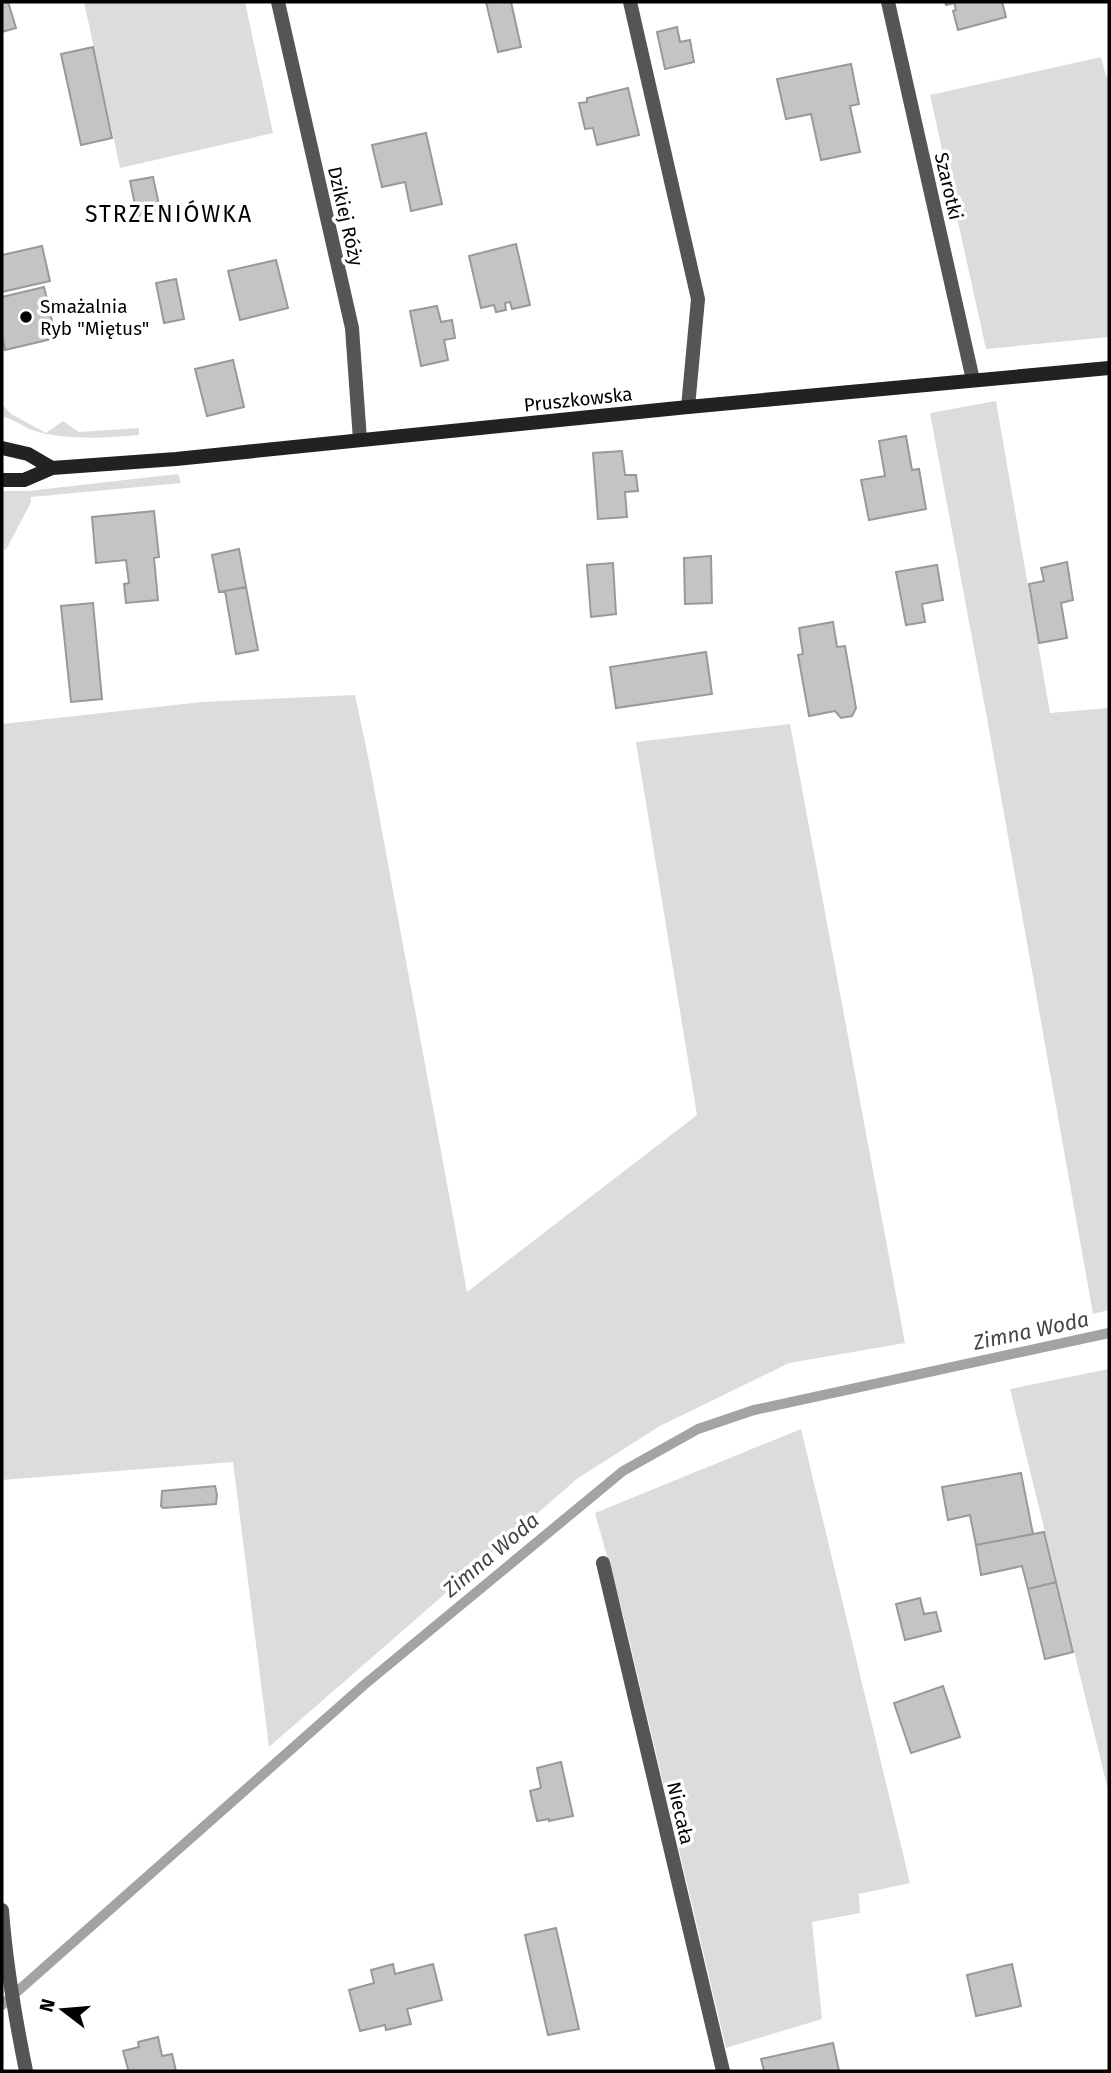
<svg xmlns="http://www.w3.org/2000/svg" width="1111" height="2073" font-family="'Fira Sans',sans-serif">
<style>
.green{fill:#dcdcdc}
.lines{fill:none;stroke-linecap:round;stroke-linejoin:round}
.stream{stroke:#a3a3a3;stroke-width:10}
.building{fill:#c4c4c4;stroke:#999;stroke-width:2}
.lane{stroke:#555;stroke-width:14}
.street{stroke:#555;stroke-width:14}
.secondary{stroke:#222;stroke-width:14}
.poi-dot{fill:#000;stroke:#fff;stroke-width:2.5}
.labels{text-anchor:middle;stroke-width:7;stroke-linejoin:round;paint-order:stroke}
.street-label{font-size:19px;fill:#000;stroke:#fff}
.poi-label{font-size:19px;fill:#000;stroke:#fff;text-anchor:start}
.water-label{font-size:21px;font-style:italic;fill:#444;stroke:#fff}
.quarter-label{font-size:23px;letter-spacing:2px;fill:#000;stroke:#fff}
</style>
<rect width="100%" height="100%" fill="#fff"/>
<path class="green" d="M84,2H245L273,133L120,168Z
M1101,57L1106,76L1109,75V337L986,349L930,95Z
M996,401L1050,713L1109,708V1310L1093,1314L987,718L930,413Z
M2,404L11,414L46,433L63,421L79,432L139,428V435C106,438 71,440 38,432C25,428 15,420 2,416Z
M178,474L181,483L31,497V502L6,550L2,548V491H28Z
M355,695L370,766L467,1292L697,1115L636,742L790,724L905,1343L789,1363L660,1426L578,1478L269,1747L233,1462L2,1480V724L202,702Z
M1109,1369V1794L1010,1389Z
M801,1429L910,1883L859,1894L860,1913L812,1922L822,2019L726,2048L623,1614L595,1513Z"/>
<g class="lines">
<path class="stream" d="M2,2005L364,1685L623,1471L698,1429L754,1410L1109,1333"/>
</g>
<path class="building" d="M2,2H8L16,28L2,32Z
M486,2H511L521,47L498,52Z
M945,2H1002L1006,17L958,30L953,11L956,10L954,3L946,5Z
M677,27L680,42L690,40L694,62L665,69L657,32Z
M93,47L112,138L81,145L61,54Z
M851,64L859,104L850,106L860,152L821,160L811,114L786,119L777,79Z
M628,88L639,135L597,145L593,128L585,129L579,103L587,102V98Z
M426,133L442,204L411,211L405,182L382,187L372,145Z
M153,177L161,214L138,219L130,181Z
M516,244L530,305L512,309L510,302L505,303L506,310L496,312L494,305L481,308L469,256Z
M42,246L50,281L2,292V255Z
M276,260L288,308L240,320L228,271Z
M176,279L184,319L164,323L156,283Z
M44,287L56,338L5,350L2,336V297Z
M437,306L441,322L452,320L455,338L444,340L448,360L421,366L410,311Z
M233,360L244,407L207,416L195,369Z
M906,436L912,470L919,469L926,509L869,520L861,480L885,476L879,441Z
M622,451L625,475H636L638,491L625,492L627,517L598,519L593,453Z
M154,511L159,557L154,558L158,600L126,603L124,584L129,583L126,560L96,563L92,517Z
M239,549L246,587L219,592L212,555Z
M711,556L712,603L685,604L684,558Z
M1067,562L1073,600L1061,603L1067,638L1039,643L1029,584L1044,581L1041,568Z
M613,563L616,614L591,617L587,565Z
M937,565L943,600L922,604L925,622L906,625L896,572Z
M246,587L258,650L236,654L225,591Z
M93,603L102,699L71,702L61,606Z
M833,622L837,647L845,646L856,708L852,716L841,718L835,711L809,716L798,655L803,654L799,628Z
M706,652L712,694L616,708L610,667Z
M1021,1473L1033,1534L976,1545L970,1515L948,1520L942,1487Z
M215,1486L217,1495L216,1504L163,1508L161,1506L162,1491Z
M1044,1532L1056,1582L1028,1589L1022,1566L981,1575L976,1545Z
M1056,1582L1073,1652L1045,1659L1028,1589Z
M920,1598L924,1614L936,1612L941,1631L905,1640L896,1604Z
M943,1686L960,1737L911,1753L894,1703Z
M561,1762L573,1816L549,1821V1819L537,1821L530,1791L541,1788L537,1768Z
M556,1928L579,2029L548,2035L525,1935Z
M393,1964L395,1974L433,1964L442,2000L407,2009L411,2024L386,2030L385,2025L360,2031L349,1990L374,1983L371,1970Z
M1012,1964L1021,2006L976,2016L967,1975Z
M158,2037L162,2056L172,2054L176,2071H126L128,2069L123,2051L139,2047L138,2042Z
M833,2043L839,2071H764L761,2059Z"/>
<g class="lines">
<path class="lane" d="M630,2L698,299L688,407
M603,1563L723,2071"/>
<path class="street" d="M278,2L352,328L360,440
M888,2L973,380
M2,1910C6,1965 15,2017 26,2071"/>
<path class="secondary" d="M2,448L28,454L52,468
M2,480H24L52,468L176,459L688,407L1109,368"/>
</g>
<circle class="poi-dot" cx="26" cy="317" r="7"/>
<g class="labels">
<g class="street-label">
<text transform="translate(949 186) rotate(77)" y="7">Szarotki</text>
<text transform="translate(346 216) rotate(77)" y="7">Dzikiej Róży</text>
<text transform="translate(578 399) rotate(-6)" y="7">Pruszkowska</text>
<text transform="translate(681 1813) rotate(77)" y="7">Niecała</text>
</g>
<g class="poi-label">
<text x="40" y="313">Smażalnia<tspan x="40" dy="22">Ryb "Miętus"</tspan></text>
</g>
<g class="water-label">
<text transform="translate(1031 1331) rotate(-12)" y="7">Zimna Woda</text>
<text transform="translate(491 1555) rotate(-40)" y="7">Zimna Woda</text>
</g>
<g class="quarter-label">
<text x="169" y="222">STRZENIÓWKA</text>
</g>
</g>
<rect width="1111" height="2073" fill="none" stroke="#000000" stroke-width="7"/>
<g transform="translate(63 2010) rotate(286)" stroke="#ffffff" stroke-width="5" paint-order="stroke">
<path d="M0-5L12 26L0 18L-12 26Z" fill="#000000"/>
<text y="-10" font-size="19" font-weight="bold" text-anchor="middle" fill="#000000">N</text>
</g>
</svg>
